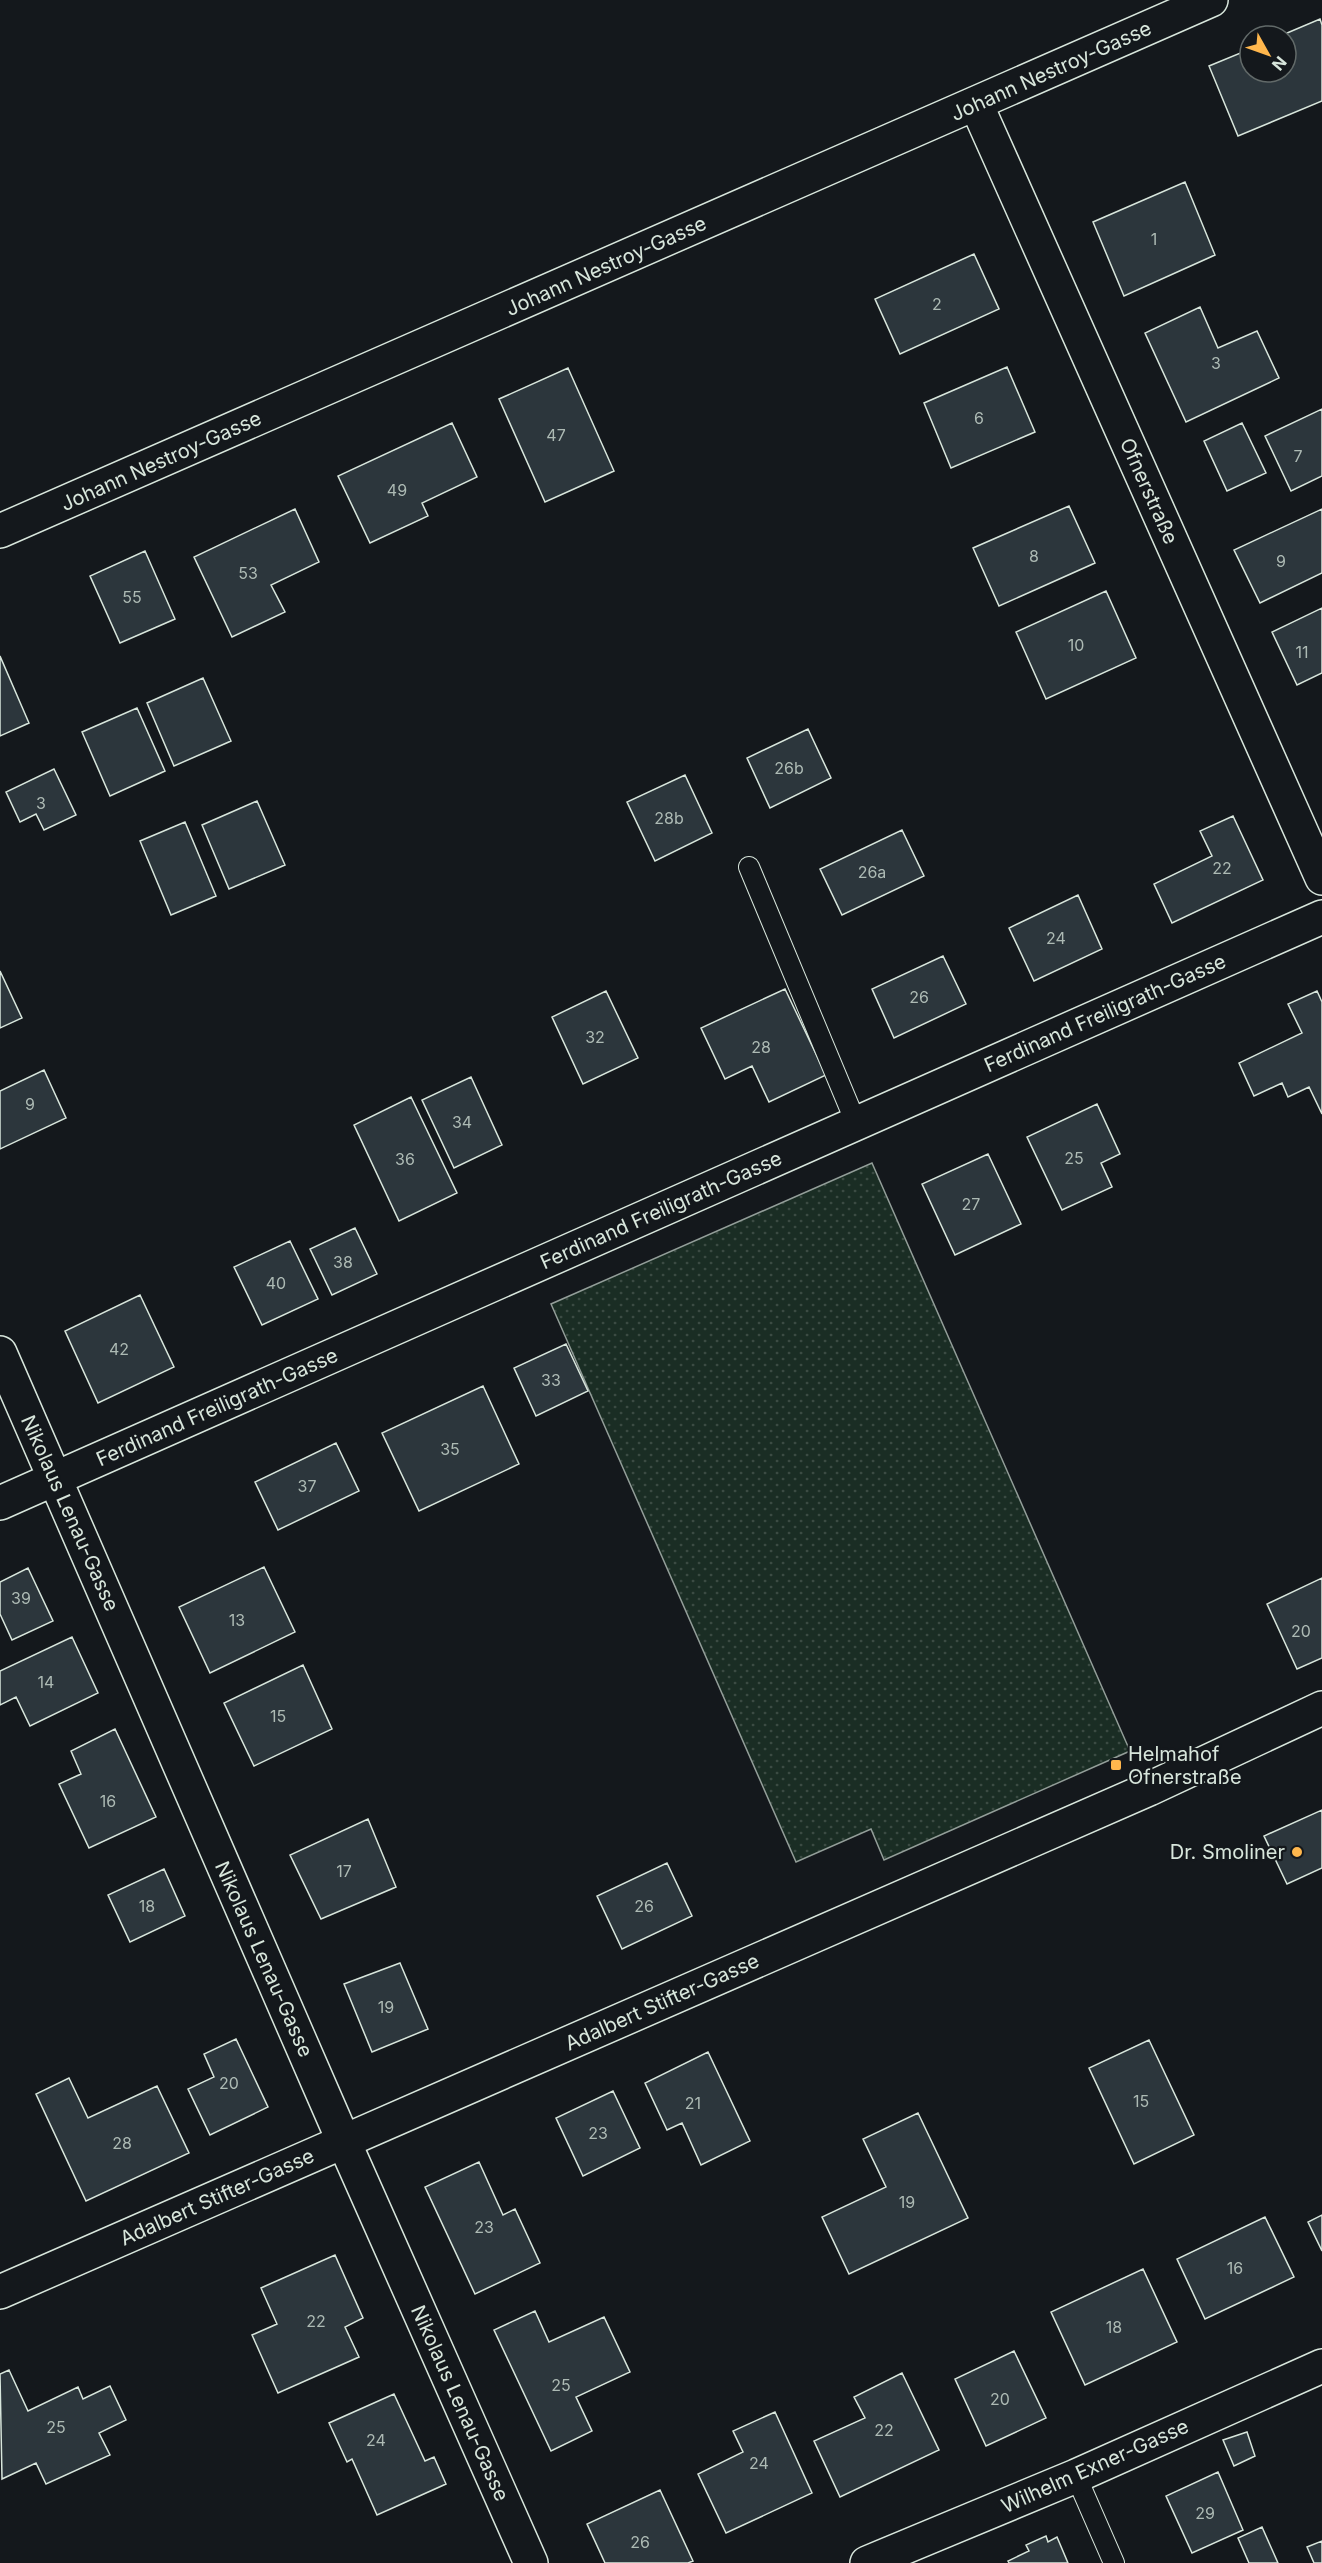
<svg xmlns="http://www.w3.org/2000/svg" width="1322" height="2563" font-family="Inter,sans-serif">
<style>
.green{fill:url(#green-dots);stroke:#939e99;stroke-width:1.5}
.building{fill:#2c363c;stroke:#d8e6dc;stroke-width:1.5}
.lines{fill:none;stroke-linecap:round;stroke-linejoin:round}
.lane-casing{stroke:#d8e6dc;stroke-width:22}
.street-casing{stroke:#d8e6dc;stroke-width:36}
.lane{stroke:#14181c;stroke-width:20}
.street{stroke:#14181c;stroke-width:33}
.poi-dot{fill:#ffb74d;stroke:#14181c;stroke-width:2}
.labels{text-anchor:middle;stroke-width:4.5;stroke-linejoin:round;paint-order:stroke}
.number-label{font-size:16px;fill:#adbab4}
.street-label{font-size:20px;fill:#d8e6dc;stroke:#14181c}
.poi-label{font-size:20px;fill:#d8e6dc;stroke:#14181c;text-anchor:start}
</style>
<defs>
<pattern id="green-dots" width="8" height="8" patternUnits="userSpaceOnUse" patternTransform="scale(1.5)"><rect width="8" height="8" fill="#1a2d24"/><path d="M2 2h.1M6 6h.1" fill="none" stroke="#3b4b43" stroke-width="1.8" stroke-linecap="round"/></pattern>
</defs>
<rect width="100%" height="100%" fill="#14181c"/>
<path class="green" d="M872,1163L1130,1751L884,1860L871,1829L796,1862L551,1304Z"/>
<path class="building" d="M1320,19L1322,25V101L1238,136L1209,66L1250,49V72H1286V36H1280Z
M1185,182L1215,255L1124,296L1093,222Z
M974,254L999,309L900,354L875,299Z
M1200,307L1218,348L1257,331L1279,378L1186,422L1145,333Z
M1007,367L1035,432L951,468L924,403Z
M568,368L614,471L545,502L499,399Z
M1322,409V476L1291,491L1265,436Z
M452,423L477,477L422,503L428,516L370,543L338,476Z
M1242,423L1266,473L1227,491L1204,441Z
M1069,506L1095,563L999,606L973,548Z
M295,509L319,562L271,585L285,612L232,637L194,557Z
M1322,509V573L1260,603L1234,550Z
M145,551L175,619L120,643L90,576Z
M1106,591L1136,658L1046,699L1016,632Z
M1322,608V673L1297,685L1272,632Z
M0,656L29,723L0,736Z
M203,678L231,741L174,766L147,703Z
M137,708L165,771L110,796L82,732Z
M808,729L831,778L770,808L747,758Z
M54,769L76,815L44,830L36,814L20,822L6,792Z
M685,775L712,833L655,861L627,802Z
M257,801L285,865L229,889L202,825Z
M1233,816L1263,880L1172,923L1154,884L1212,856L1200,831Z
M185,822L216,896L171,915L140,841Z
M902,830L924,876L842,915L820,869Z
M1078,895L1102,949L1034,981L1009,928Z
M943,956L966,1004L894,1038L872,989Z
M0,971L22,1018L0,1028Z
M785,989L826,1075L769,1102L752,1066L725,1079L701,1028Z
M606,991L638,1058L583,1084L552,1017Z
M1317,991L1322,1002V1114L1309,1087L1288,1097L1282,1083L1254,1096L1239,1063L1302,1033L1288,1004Z
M44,1070L66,1118L0,1149V1091Z
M471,1077L502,1145L454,1168L422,1100Z
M411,1097L457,1193L399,1221L354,1125Z
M1097,1104L1120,1154L1101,1163L1112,1187L1062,1210L1027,1137Z
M988,1154L1021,1224L955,1255L922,1184Z
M355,1228L377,1274L332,1295L310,1249Z
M290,1241L318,1299L262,1325L234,1267Z
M140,1295L174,1367L98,1403L65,1331Z
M566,1344L588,1391L536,1416L514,1368Z
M483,1386L519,1464L419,1511L382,1433Z
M336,1443L359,1491L278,1530L255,1482Z
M264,1567L295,1632L210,1673L179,1607Z
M28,1568L53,1621L12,1640L0,1614V1582Z
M1322,1578V1658L1297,1669L1267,1604Z
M72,1637L98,1693L30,1726L16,1697L0,1705V1671Z
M303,1665L332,1729L254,1766L224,1703Z
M115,1729L156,1817L89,1848L59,1784L81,1774L71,1751Z
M1322,1810V1868L1287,1884L1264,1836Z
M368,1819L396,1887L321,1919L290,1855Z
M667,1863L692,1916L622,1949L597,1896Z
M164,1869L185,1916L130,1942L108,1895Z
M400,1963L428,2029L372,2052L344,1984Z
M236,2039L268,2107L210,2135L188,2089L214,2077L204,2054Z
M1149,2040L1194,2135L1134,2164L1089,2068Z
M708,2052L750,2141L701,2165L682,2123L667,2130L645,2083Z
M69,2078L88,2118L157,2086L189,2153L86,2201L36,2094Z
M613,2091L640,2148L583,2176L556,2118Z
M918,2113L968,2218L849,2274L822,2217L886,2187L863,2139Z
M479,2162L503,2215L515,2209L540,2263L475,2294L425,2187Z
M1322,2215V2251L1308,2222Z
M1265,2217L1294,2277L1205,2319L1177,2259Z
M335,2255L363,2318L345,2327L359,2357L278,2393L252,2335L277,2324L261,2288Z
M1143,2269L1177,2342L1085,2385L1051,2312Z
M535,2311L549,2342L604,2317L630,2372L576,2397L592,2431L551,2451L494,2330Z
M1014,2351L1046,2418L986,2446L955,2379Z
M9,2370L28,2411L78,2387L83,2399L110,2386L126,2420L99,2433L110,2455L46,2484L36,2463L2,2479L0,2374Z
M902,2373L939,2450L840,2497L814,2441L865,2418L854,2397Z
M394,2394L425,2461L434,2457L446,2484L377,2515L352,2459L347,2462L329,2423Z
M775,2412L812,2493L726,2533L698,2474L743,2452L733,2431Z
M1247,2432L1255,2456L1234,2466L1223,2440Z
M1218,2472L1243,2530L1192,2553L1166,2496Z
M660,2490L693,2561L688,2563H605L587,2524Z
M1262,2527L1278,2563H1249L1238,2538Z
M1046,2536L1048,2542L1057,2537L1068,2563H1009L1008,2561L1029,2551L1026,2545Z
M1322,2541V2563H1314L1307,2547Z"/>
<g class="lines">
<g class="lane-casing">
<path id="lane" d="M749,867L856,1123
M1076,2476L1114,2563"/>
</g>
<g class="street-casing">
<path id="street" d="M976,104L1322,878
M0,531L1211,0
M0,1353L344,2142L531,2563
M0,1503L1322,917
M0,2292L1149,1789L1322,1708
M867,2563L1076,2476L1322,2366"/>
</g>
<use href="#lane" class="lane"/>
<use href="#street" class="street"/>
</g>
<g class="poi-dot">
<rect x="1110" y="1759" width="12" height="12" rx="3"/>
<circle cx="1297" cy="1852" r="6"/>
</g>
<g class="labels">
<g class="number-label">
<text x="1154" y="245">1</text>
<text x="937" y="310">2</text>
<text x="1216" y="369">3</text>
<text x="979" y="424">6</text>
<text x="556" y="441">47</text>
<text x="1298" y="462">7</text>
<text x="397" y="496">49</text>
<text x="1034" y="562">8</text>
<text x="1281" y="567">9</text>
<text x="248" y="579">53</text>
<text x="132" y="603">55</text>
<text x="1076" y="651">10</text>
<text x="1302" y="658">11</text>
<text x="789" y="774">26b</text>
<text x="41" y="809">3</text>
<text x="669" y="824">28b</text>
<text x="1222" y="874">22</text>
<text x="872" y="878">26a</text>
<text x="1056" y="944">24</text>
<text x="919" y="1003">26</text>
<text x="595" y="1043">32</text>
<text x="761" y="1053">28</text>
<text x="30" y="1110">9</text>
<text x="462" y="1128">34</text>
<text x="1074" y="1164">25</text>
<text x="405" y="1165">36</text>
<text x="971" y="1210">27</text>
<text x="343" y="1268">38</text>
<text x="276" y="1289">40</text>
<text x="119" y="1355">42</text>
<text x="551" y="1386">33</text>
<text x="450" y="1455">35</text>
<text x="307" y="1492">37</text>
<text x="21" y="1604">39</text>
<text x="237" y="1626">13</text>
<text x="1301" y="1637">20</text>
<text x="46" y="1688">14</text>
<text x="278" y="1722">15</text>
<text x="108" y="1807">16</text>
<text x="344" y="1877">17</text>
<text x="147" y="1912">18</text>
<text x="644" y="1912">26</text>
<text x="386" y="2013">19</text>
<text x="229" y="2089">20</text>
<text x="1141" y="2107">15</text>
<text x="693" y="2109">21</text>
<text x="598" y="2139">23</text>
<text x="122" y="2149">28</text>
<text x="907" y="2208">19</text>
<text x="484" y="2233">23</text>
<text x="1235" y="2274">16</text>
<text x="316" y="2327">22</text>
<text x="1114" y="2333">18</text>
<text x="561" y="2391">25</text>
<text x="1000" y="2405">20</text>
<text x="56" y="2433">25</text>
<text x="884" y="2436">22</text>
<text x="376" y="2446">24</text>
<text x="759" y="2469">24</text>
<text x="1205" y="2519">29</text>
<text x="640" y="2548">26</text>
</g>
<g class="street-label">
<text transform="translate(1051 71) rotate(-24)" y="7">Johann Nestroy-Gasse</text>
<text transform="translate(606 266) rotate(-24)" y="7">Johann Nestroy-Gasse</text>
<text transform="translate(161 461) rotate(-24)" y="7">Johann Nestroy-Gasse</text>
<text transform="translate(1149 491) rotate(66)" y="7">Ofnerstraße</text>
<text transform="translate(1105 1013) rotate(-24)" y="7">Ferdinand Freiligrath-Gasse</text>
<text transform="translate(661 1210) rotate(-24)" y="7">Ferdinand Freiligrath-Gasse</text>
<text transform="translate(217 1407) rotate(-24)" y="7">Ferdinand Freiligrath-Gasse</text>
<text transform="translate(70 1513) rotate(66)" y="7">Nikolaus Lenau-Gasse</text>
<text transform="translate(264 1959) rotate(66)" y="7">Nikolaus Lenau-Gasse</text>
<text transform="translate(662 2002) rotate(-24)" y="7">Adalbert Stifter-Gasse</text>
<text transform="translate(217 2197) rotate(-24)" y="7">Adalbert Stifter-Gasse</text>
<text transform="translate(460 2403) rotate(66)" y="7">Nikolaus Lenau-Gasse</text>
<text transform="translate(1095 2466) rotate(-24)" y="7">Wilhelm Exner-Gasse</text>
</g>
<g class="poi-label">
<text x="1128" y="1761">Helmahof<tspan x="1128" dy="23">Ofnerstraße</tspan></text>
<text x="1285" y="1859" text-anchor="end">Dr. Smoliner</text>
</g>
</g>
<g transform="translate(1268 54) rotate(130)"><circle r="28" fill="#14181c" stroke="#626a69" stroke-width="1.5"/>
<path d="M0-4.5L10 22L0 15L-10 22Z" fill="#ffb74d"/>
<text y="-9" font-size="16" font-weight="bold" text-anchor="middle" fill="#d8e6dc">N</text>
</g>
</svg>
